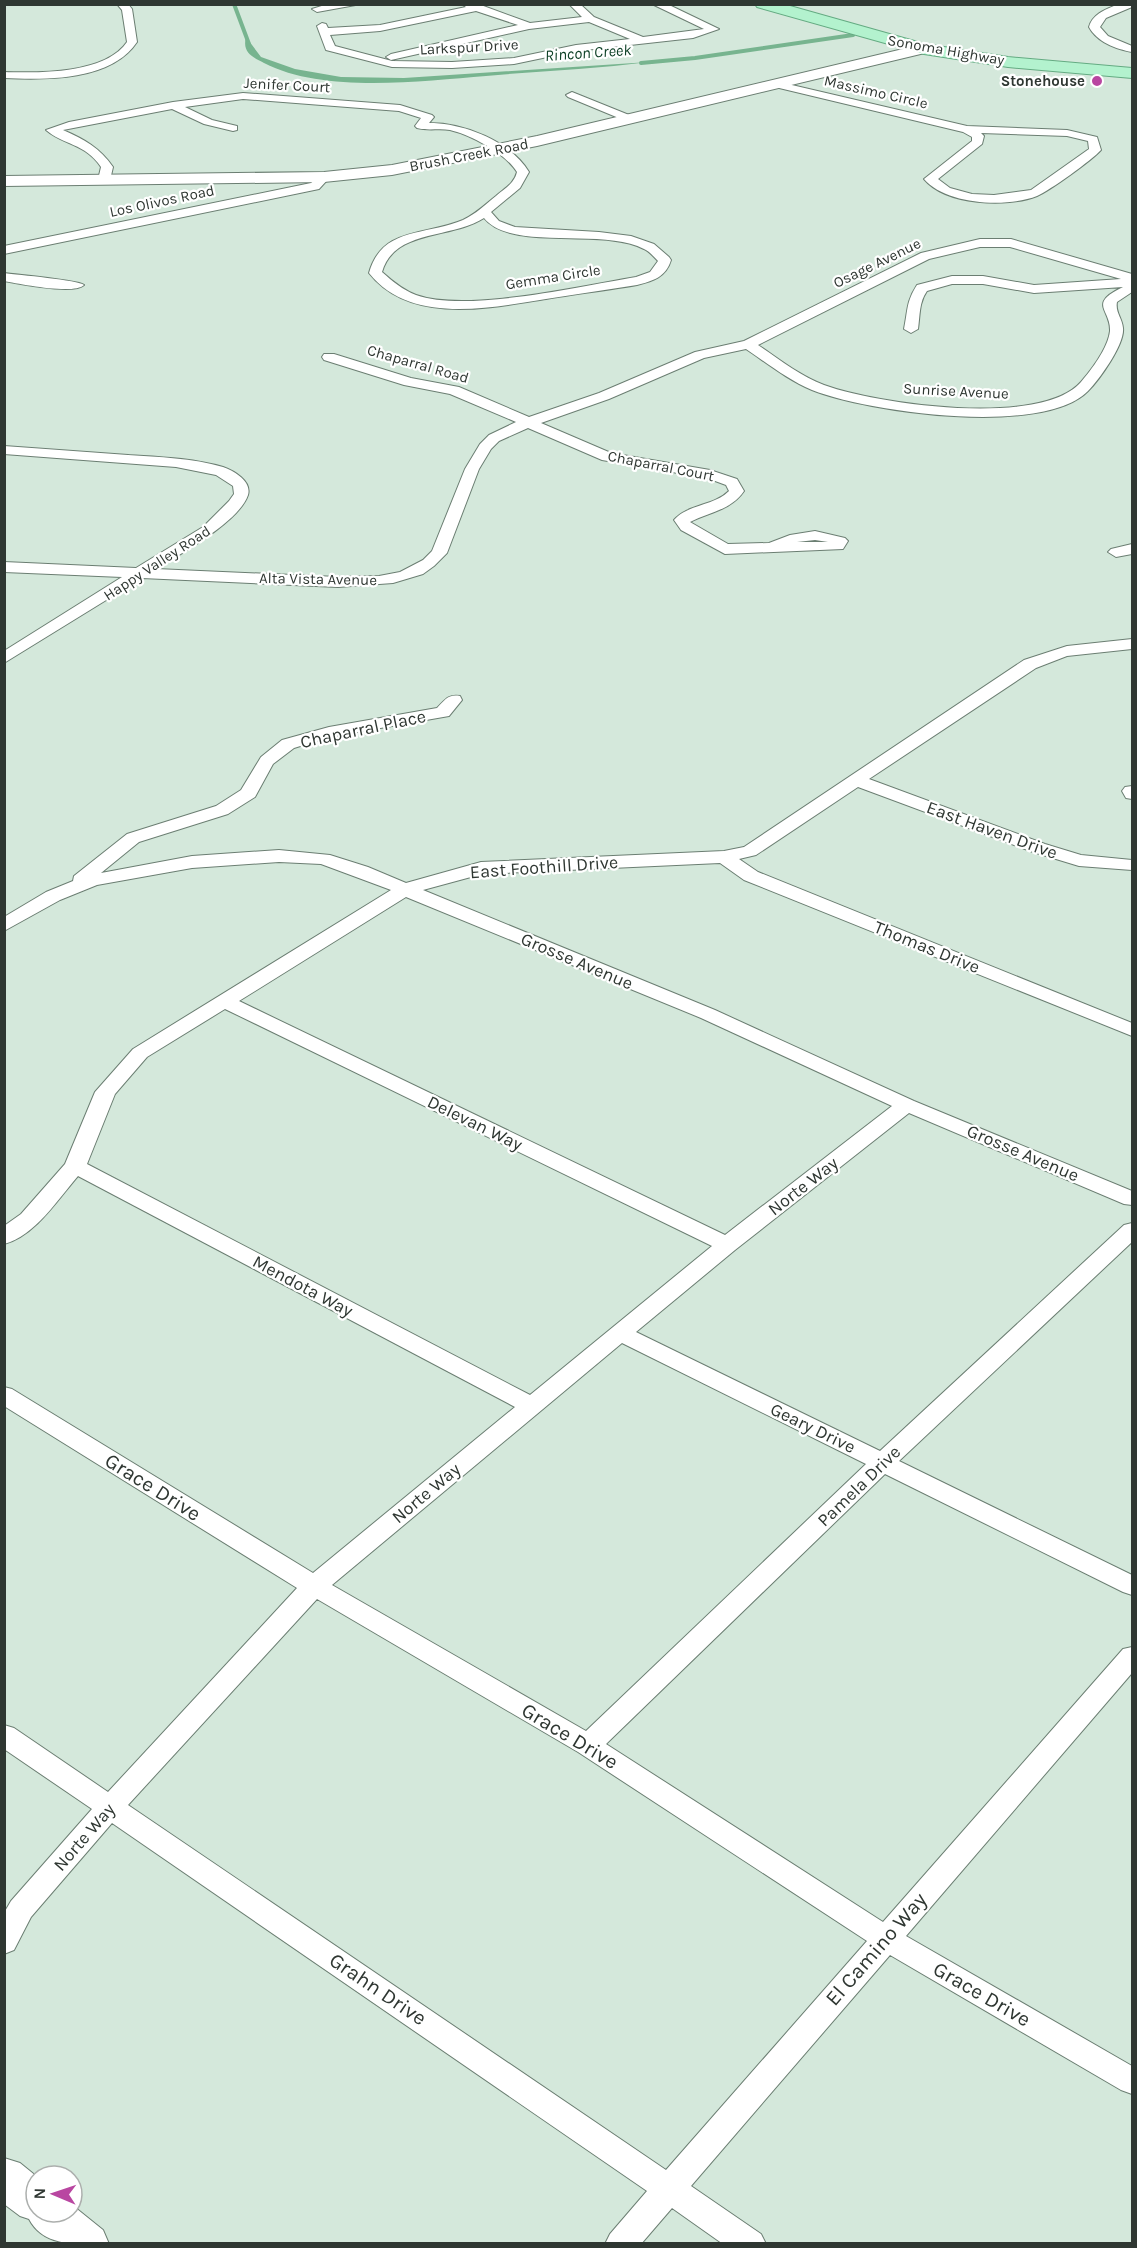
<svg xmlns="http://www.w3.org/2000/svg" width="1137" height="2248" font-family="Karla,sans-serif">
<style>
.water{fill:#77b48f}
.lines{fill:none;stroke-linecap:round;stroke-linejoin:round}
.stream{stroke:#77b48f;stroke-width:4}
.street-casing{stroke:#6b7e72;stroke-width:2}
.secondary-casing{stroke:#6b7e72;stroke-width:2}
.primary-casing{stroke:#64ab82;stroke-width:2}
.street{fill:#fff;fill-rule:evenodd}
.secondary{fill:#fff;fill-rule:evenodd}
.primary{fill:#b3f2ce;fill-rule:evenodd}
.poi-dot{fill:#b946a1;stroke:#fff;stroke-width:2}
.labels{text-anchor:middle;stroke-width:4.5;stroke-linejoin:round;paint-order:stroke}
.far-street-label{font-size:15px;fill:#2f3732;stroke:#fff}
.far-poi-label{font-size:15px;font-weight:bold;fill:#2f3732;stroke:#fff;text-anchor:end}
.far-water-label{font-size:16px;font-style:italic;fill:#0e4026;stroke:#fff}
.street-label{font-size:18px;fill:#2f3732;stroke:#fff}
.near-street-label{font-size:21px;fill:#2f3732;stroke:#fff}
</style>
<rect width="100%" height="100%" fill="#d4e8db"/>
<path class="water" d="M246,37L261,57L295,69L341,77L404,78L649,62C595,69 540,71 486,76C421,81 324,94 264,63C252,57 242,52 246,37Z"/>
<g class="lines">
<path class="stream" d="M234,4L249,44
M641,63L695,58L853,35"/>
<g class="street-casing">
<path id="street" d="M117,4H128L132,9L137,42C111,81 47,80 4,78V72C40,73 105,74 127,42L122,10Z
M328,4H361L317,12L312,9Z
M462,4H478L530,23L582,17L569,4H580L594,17L643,37L704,29L652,4H667L719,29L693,38L576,51L514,64L452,68L392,67L326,50L317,26L322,23L326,24L328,28L380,25L466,7ZM476,11L518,25L391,54L386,57L391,60L529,29L589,22L630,39L576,45L514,58L452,62L392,61L335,46L330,35L380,31Z
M1119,4H1132V7L1106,18L1100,27L1108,36L1132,46V52C1116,49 1097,42 1089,27C1093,13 1107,9 1119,4Z
M779,82L967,126L1067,130L1097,137L1101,150C1092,160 1049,191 1037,196C1007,208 946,205 924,179L972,141V137L963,132L775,87V83ZM981,133L1067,136L1088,141L1089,149L1031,190L994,195L972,194L950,188L938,179L982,144L984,136Z
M572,92L634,117L636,119L634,121H626L568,97L566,95Z
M243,93L400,105L432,115L434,117L429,123C464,123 510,141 529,172L520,188L491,212L499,221L515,227L599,232L631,236L654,244L669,257L671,260C666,277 653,281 637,285C607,290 576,294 546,299C489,308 410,325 369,273C382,226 426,236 463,220C476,214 486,204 496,196C505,188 514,184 517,172C505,153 471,135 450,130C439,128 428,131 417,128L415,126L421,118L399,111L243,99L185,107L212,120L237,126V130L233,131L204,124L172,109L63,130C84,139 100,148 113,167L110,180L104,184L98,180L101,167C85,143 63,145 46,130L69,122L173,102ZM484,218C511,252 603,227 644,249C649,251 654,257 658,261L650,272L636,277C581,286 466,313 416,295C403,290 392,281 382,272C394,229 452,239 484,218Z
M324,173L330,177L319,189L4,254V246L311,183Z
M980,239H1011L1132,274V292L1117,302C1115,312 1122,318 1123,328C1125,344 1099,380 1088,391C1043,437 867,412 812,390C788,380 767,363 746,349L704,358L609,399L541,423L611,453L710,470L737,479L744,491C731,510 710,512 690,522L728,544L769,543L790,535L815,531L845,538L848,541L843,549L725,554L681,530L674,520C688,504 714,506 729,491L726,485L707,478L602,460L528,428L499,441L491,449L479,469L447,553L434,566L423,574L393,583L338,587L142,578L4,663V651L122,577L4,572V562L136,568L203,527L229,501L234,494L233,486L216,475L176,467L4,454V446C46,449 87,452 128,455C159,457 192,458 223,467C234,471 252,481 248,495C239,522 180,554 156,569L338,577L379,576L400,572L423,560L432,551L465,469L480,444L489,435L516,422L450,394L404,385L324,360L322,357L324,354H334L411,378L459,387L529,417L599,393L695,352L744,341L921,253ZM980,247H1010L1121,279L1034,285L983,276H952L917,285C906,302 908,310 904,329L911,333L918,329C920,315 919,302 927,291L952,284H983L1034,293L1123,287C1087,304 1111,309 1110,331C1108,348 1092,369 1081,382C1041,428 876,404 824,385C800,376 779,359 758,345L929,259ZM815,540L828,542H797Z
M4,273C18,275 79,280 84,285C74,295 20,284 4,281Z
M1132,544V554L1116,557L1108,552L1111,549Z
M1132,639V649L1067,656L1036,668L869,779L1045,844L1081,855L1132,860V870L1079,866L1033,852L858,787L756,855L739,859L758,872L1132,1023V1036L744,880L720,863L482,874L423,890L715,1010L914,1101L1132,1191V1205L1124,1204L909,1113L735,1250L636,1332L880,1451L1124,1225L1132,1223V1242L899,1461L1132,1575V1595L1123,1592L885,1474L606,1744L883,1922L1123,1649L1132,1647V1673L906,1936L1132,2066V2094L1121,2090L890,1955L691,2186L761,2234L766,2244H723L672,2208L641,2244H605L610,2234L647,2191L112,1823L31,1917L14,1950L4,1954V1913L11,1901L92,1809L4,1749V1725L14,1728L108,1792L297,1588L4,1406V1387L12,1389L313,1573L515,1407L78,1176C58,1199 35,1236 4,1244V1226L21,1214L65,1164L95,1092L133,1049L391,890L321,864L279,862L192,868L97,885L60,900L4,931V917L46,892L73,881L74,876L127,834L216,806L241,790L261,757L282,740L329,727L437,708C445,700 448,694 460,696L462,700L449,716L329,737L294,748L273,764L255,797L228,814L139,842L101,873L192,856L279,850L330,855L368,867L406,883L481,862L724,851L744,847L1024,660L1067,646ZM406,897L701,1018L892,1106L725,1235L239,1001ZM225,1009L712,1246L530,1395L87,1164L115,1094L147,1057ZM622,1343L866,1464L586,1731L332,1585ZM317,1599L578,1752L867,1941L666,2170L128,1805Z
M1132,786V799L1126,798L1122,791L1125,787Z"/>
</g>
<g class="secondary-casing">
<path id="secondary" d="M924,44L929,46L932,49L929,52L537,146L392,175L324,182L4,186V176L324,172L392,165L537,136Z
M4,2158L20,2163L36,2176V2212H72V2205L103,2230L109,2244C79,2244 44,2248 29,2219L20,2216L4,2204Z"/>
</g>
<g class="primary-casing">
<path id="primary" d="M755,4H783L925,44L1008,57L1132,68V78L1008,67L924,54L757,7Z"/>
</g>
<use href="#street" class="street"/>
<use href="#secondary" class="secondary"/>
<use href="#primary" class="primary"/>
</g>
<circle class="poi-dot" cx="1097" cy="81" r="6"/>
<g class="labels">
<g class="far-street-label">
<text transform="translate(469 47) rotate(-3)" y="5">Larkspur Drive</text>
<text transform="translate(946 50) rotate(10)" y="5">Sonoma Highway</text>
<text transform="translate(287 85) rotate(3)" y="5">Jenifer Court</text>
<text transform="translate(876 92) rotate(13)" y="5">Massimo Circle</text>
<text transform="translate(469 155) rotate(-11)" y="5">Brush Creek Road</text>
<text transform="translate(162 201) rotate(-12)" y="5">Los Olivos Road</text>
<text transform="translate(877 263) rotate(-26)" y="5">Osage Avenue</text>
<text transform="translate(553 277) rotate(-9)" y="5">Gemma Circle</text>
<text transform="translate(418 364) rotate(16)" y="5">Chaparral Road</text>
<text transform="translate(956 391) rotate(3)" y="5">Sunrise Avenue</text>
<text transform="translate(661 466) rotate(11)" y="5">Chaparral Court</text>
<text transform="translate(157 563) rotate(-33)" y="5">Happy Valley Road</text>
<text transform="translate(318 579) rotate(1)" y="5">Alta Vista Avenue</text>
</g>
<g class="far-poi-label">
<text x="1085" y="86">Stonehouse</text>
</g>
<g class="far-water-label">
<text transform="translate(588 52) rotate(-4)" y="6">Rincon Creek</text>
</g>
<g class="street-label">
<text transform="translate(363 729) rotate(-12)" y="6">Chaparral Place</text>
<text transform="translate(992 830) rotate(20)" y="6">East Haven Drive</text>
<text transform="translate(544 867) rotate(-4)" y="6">East Foothill Drive</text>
<text transform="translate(927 947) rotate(22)" y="6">Thomas Drive</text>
<text transform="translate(577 961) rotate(23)" y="6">Grosse Avenue</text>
<text transform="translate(475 1123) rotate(26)" y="6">Delevan Way</text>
<text transform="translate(1023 1153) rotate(23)" y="6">Grosse Avenue</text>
<text transform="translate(803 1186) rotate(-38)" y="6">Norte Way</text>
<text transform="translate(303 1286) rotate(28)" y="6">Mendota Way</text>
<text transform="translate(813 1428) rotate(26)" y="6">Geary Drive</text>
<text transform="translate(859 1486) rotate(-44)" y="6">Pamela Drive</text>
<text transform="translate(426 1493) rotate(-40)" y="6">Norte Way</text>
<text transform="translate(84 1837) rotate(-49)" y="6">Norte Way</text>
</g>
<g class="near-street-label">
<text transform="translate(153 1487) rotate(32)" y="7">Grace Drive</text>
<text transform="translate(570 1736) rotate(31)" y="7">Grace Drive</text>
<text transform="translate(876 1949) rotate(-49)" y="7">El Camino Way</text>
<text transform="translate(378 1989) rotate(34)" y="7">Grahn Drive</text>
<text transform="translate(982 1994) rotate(30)" y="7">Grace Drive</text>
</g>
</g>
<rect width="1137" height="2248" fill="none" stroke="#2f3732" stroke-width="12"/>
<g transform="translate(54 2194) rotate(272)"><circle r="28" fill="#ffffff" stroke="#acafad" stroke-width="1.5"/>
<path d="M0-4.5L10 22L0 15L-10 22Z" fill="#b946a1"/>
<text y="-9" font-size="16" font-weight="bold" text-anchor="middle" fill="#2f3732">N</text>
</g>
</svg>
